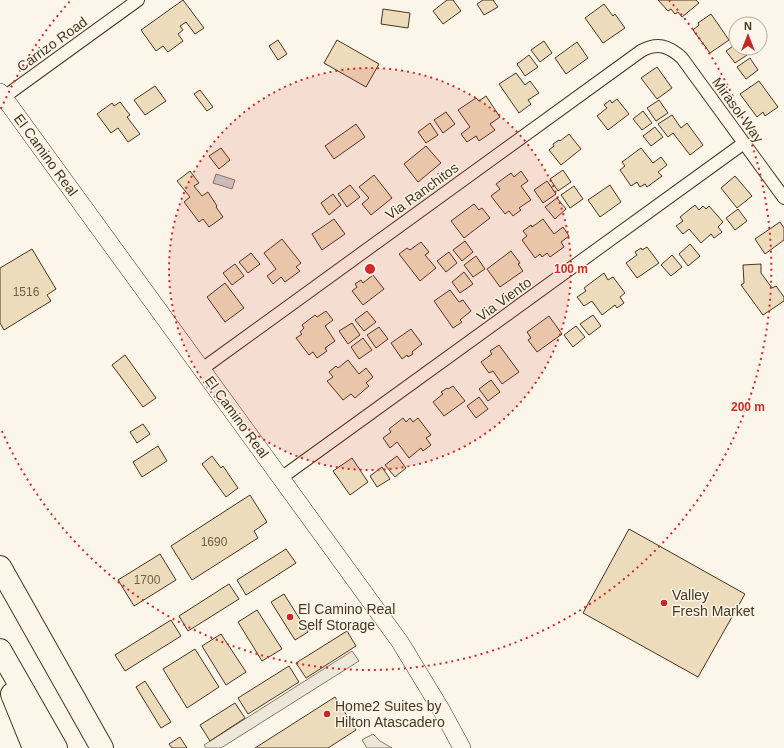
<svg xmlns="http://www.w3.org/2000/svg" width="784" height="748" font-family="Arial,sans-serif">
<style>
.parking{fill:#ede7d9;stroke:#887966}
.water{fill:#c9cecd;stroke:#887966}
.building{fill:#ecdcbc;stroke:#4a3520}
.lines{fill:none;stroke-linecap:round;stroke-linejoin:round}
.minor-casing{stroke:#4a3520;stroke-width:14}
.secondary-casing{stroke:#4a3520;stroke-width:18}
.motorway-casing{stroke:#4a3520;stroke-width:24}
.minor{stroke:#fbf6e9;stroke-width:12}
.secondary{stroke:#fbf6e9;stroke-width:17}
.motorway{stroke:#fbf6e9;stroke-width:22}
.ring{fill:none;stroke:#d62828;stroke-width:2;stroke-dasharray:2 4}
.poi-dot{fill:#c62828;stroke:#fbf6e9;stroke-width:1.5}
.labels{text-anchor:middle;stroke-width:3;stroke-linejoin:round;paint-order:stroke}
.number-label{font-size:12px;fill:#725f47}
.street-label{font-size:14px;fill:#4a3520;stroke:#fbf6e9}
.poi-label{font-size:14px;fill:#4a3520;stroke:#fbf6e9;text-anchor:start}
.centre{fill:#d62828;stroke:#fbf6e9;stroke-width:2}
.ring-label{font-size:12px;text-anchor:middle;font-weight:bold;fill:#d62828;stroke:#fbf6e9;stroke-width:3;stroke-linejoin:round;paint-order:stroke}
</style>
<rect width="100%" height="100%" fill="#fbf6e9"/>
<path class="parking" d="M352,651L359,661L221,748H206L204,745Z
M373,734L380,741L392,748H367L362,740Z"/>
<path class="water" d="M216,174L235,180L232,189L213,183Z"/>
<path class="building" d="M183,0L204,28L195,34L186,22L180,26L183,30L178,34L183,41L168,52L163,46L156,51L141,30Z
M447,0H453L461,11L443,24L433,11Z
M483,0H493L498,7L484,15L477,4Z
M658,0H696L699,3L682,17L678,12L675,14L671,9L668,11Z
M604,4L613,16L615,14L625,28L603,43L585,18Z
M383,9L410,13L408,28L381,24Z
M711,14L729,40L710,53L693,30L699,25L698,23Z
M278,40L287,54L278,60L269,46Z
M337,40L379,64L366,87L324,63Z
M544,41L552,53L540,62L531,50Z
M577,42L588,58L566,74L555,58Z
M736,44V48H742L747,55L735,63L726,51Z
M529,55L538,67L525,76L517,64Z
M750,58L758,70L746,79L737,67Z
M657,67L672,88L657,99L641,78Z
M516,73L525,85L530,81L539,93L528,100L531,104L519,113L499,84Z
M759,81L778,107L765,116L763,112L757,117L740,94Z
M155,86L166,101L145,115L134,100Z
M200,90L213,107L207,111L194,94Z
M486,96L500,117L490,124L495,130L479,141L476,136L467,142L461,134L470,127L458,110L476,98L479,101Z
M617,99L629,114L608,130L597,116L607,108L604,105L610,100L612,103Z
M659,100L668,113L656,121L647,108Z
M120,102L130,115L127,117L140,134L128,142L118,128L111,133L97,114L112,103L114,106Z
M643,111L652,123L642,130L633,119Z
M446,112L455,124L443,133L434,120Z
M672,115L681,128L687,123L703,145L690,155L673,133L668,137L658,124Z
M430,123L438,135L426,143L418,132Z
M356,124L365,137L334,159L325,146Z
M655,127L663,137L651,146L643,136Z
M569,134L581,149L561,165L549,150L554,146L553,144L559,140L560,141Z
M426,146L441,163L418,182L404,164Z
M221,148L230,160L219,169L209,156Z
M641,148L653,163L661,157L667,165L658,172L662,176L647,187L645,184L640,187L637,182L631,186L620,170L625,166L622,162Z
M563,170L571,182L558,191L550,179Z
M190,171L199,183L194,186L202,196L208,192L217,206L216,207L223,217L209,227L203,219L199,222L184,202L190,197L177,181Z
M521,171L528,181L521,186L531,200L519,208L521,210L513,216L509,211L505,214L491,196L500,189L496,184L511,173L514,177Z
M374,175L392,198L371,215L362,204L369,198L359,187Z
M735,176L752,196L737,208L721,188Z
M547,181L556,194L543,203L534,190Z
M350,185L360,197L347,207L338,194Z
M610,185L621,202L600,217L588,200Z
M574,186L583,199L570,208L561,195Z
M333,194L341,205L329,215L321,203Z
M557,198L566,209L555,219L545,207Z
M474,204L479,210L482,208L490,218L464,238L451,221Z
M695,205L699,210L703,206L706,209L709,206L723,222L718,227L722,232L714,238L711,234L701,243L689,229L683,234L676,226L683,221L680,217Z
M738,209L747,221L735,230L726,218Z
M334,219L345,234L322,250L312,234Z
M543,219L554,234L563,227L569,236L561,242L564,247L550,257L547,253L542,257L540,254L535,258L522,240L527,236L523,231L531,225L532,227Z
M780,222L784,228V240L765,254L755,239Z
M282,239L301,263L296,267L300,271L285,282L281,277L273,284L267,276L276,269L264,253Z
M465,241L473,252L462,261L453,250Z
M421,242L429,252L425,255L436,268L420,281L399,254L407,248L410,250Z
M690,244L700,256L688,266L679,254Z
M647,247L659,263L637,278L626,263L637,255L635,252L641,248L642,250Z
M32,249L56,289L47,295L51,301L4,330L0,323V268Z
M511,251L520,263L518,264L523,271L500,287L487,269Z
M449,252L457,263L446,272L437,261Z
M251,253L260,264L248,273L239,262Z
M672,255L682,267L671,276L661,265Z
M476,256L485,269L473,277L464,265Z
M235,264L244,276L232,285L223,273Z
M761,264V273L772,288L776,286L784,297V301L763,315L741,285L744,283L743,265Z
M464,272L473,284L460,293L452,282Z
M604,273L608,280L613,277L625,293L620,297L624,303L617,308L615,305L602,315L592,301L584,306L577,297L586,291L584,288Z
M373,275L384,289L363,305L352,291L357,287L355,284L361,280L363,283Z
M225,283L244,308L225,322L207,297Z
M450,290L459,302L463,300L471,311L460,320L462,322L453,328L434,301Z
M326,311L333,320L325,326L335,341L325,348L327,351L317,358L313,352L309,355L296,338L302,334L300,332L304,328L302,325L315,315L317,317Z
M367,311L376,322L364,331L355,320Z
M593,315L601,326L589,335L580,324Z
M549,316L562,334L537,352L528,340L531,338L527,332Z
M352,323L360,335L348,344L339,331Z
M576,326L585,337L573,347L564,335Z
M379,327L388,339L376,348L367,335Z
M411,329L422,344L412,352L413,354L408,357L407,355L402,359L391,343Z
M363,338L372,350L359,359L351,347Z
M499,345L519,372L502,384L493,371L489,373L481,362L492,354L490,351Z
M125,355L156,398L143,407L112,365Z
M348,360L359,374L366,368L373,377L366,383L369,386L355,398L351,394L343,400L327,381L333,377L329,372L336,366L338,368Z
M491,380L500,392L488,401L479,389Z
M453,386L465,401L444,416L433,402L443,394L441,392L447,388L448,389Z
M479,397L488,409L476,418L467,406Z
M403,418L406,422L410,418L413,422L418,418L431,435L426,438L431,445L423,451L421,448L409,458L397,442L390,448L383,438L391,432L389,429Z
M143,424L150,434L137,443L130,432Z
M158,446L167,461L142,477L133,462Z
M212,456L221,468L223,466L238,488L226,497L202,464Z
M397,456L406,468L395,477L385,465Z
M352,458L368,482L350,495L333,471Z
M382,467L390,479L377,487L370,476Z
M250,495L267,522L254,531L258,538L192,580L171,546Z
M629,529L745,594L698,677L583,613Z
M286,549L296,563L246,595L237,580Z
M160,554L176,580L134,606L118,580Z
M229,584L239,599L188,631L179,616Z
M284,594L308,632L295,640L271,602Z
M257,610L282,649L262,661L238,622Z
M171,620L181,636L125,671L115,655Z
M347,631L356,646L306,678L296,663Z
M221,634L246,672L226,685L202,646Z
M195,649L219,687L187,708L163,669Z
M289,666L299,682L248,714L238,698Z
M145,681L171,722L161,728L136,687Z
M335,697L356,730L328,748H255Z
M235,703L245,718L210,741L200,725Z
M180,737L187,748H172L169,744Z"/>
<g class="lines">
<g class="minor-casing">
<path id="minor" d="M4,97L138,0
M202,369L641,51C658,42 669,46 682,58L784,198
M281,478L744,143"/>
</g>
<g class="secondary-casing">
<path id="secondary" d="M0,92L400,642L442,711L462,748"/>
</g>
<g class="motorway-casing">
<path id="motorway" d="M0,567L102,748
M0,650L56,748
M12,694L34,748"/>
</g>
<use href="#minor" class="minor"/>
<use href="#secondary" class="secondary"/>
<use href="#motorway" class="motorway"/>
</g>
<circle cx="370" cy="269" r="201" fill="#d62828" fill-opacity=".12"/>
<g class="ring">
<circle cx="370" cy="269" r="201"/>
<path d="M1 109A402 402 0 0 1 71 0M669 0A402 402 0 1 1 1 429"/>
</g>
<g class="poi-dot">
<circle cx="664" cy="603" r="4"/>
<circle cx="290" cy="617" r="4"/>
<circle cx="327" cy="714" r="4"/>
</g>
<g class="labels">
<g class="number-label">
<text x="26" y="296">1516</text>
<text x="214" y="546">1690</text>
<text x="147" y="584">1700</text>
</g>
<g class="street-label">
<text transform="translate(52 44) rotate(-36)" y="5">Carrizo Road</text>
<text transform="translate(738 110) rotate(54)" y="5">Mirasol Way</text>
<text transform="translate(46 155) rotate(54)" y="5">El Camino Real</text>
<text transform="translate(422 191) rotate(-36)" y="5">Via Ranchitos</text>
<text transform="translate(504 299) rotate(-36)" y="5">Via Viento</text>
<text transform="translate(237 417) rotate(54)" y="5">El Camino Real</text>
</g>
<g class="poi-label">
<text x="672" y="600">Valley<tspan x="672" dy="16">Fresh Market</tspan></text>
<text x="298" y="614">El Camino Real<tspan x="298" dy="16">Self Storage</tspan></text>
<text x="335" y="711">Home2 Suites by<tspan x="335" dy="16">Hilton Atascadero</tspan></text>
</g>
</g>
<circle cx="370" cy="269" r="6" class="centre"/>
<g class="ring-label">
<text x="571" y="273">100 m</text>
<text x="748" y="411">200 m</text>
</g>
<g transform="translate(748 36)"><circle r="19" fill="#fbf6e9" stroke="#b4a999"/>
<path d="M0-3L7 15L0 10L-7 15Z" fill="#c62828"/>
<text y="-6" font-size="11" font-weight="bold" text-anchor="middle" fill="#4a3520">N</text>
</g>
</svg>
